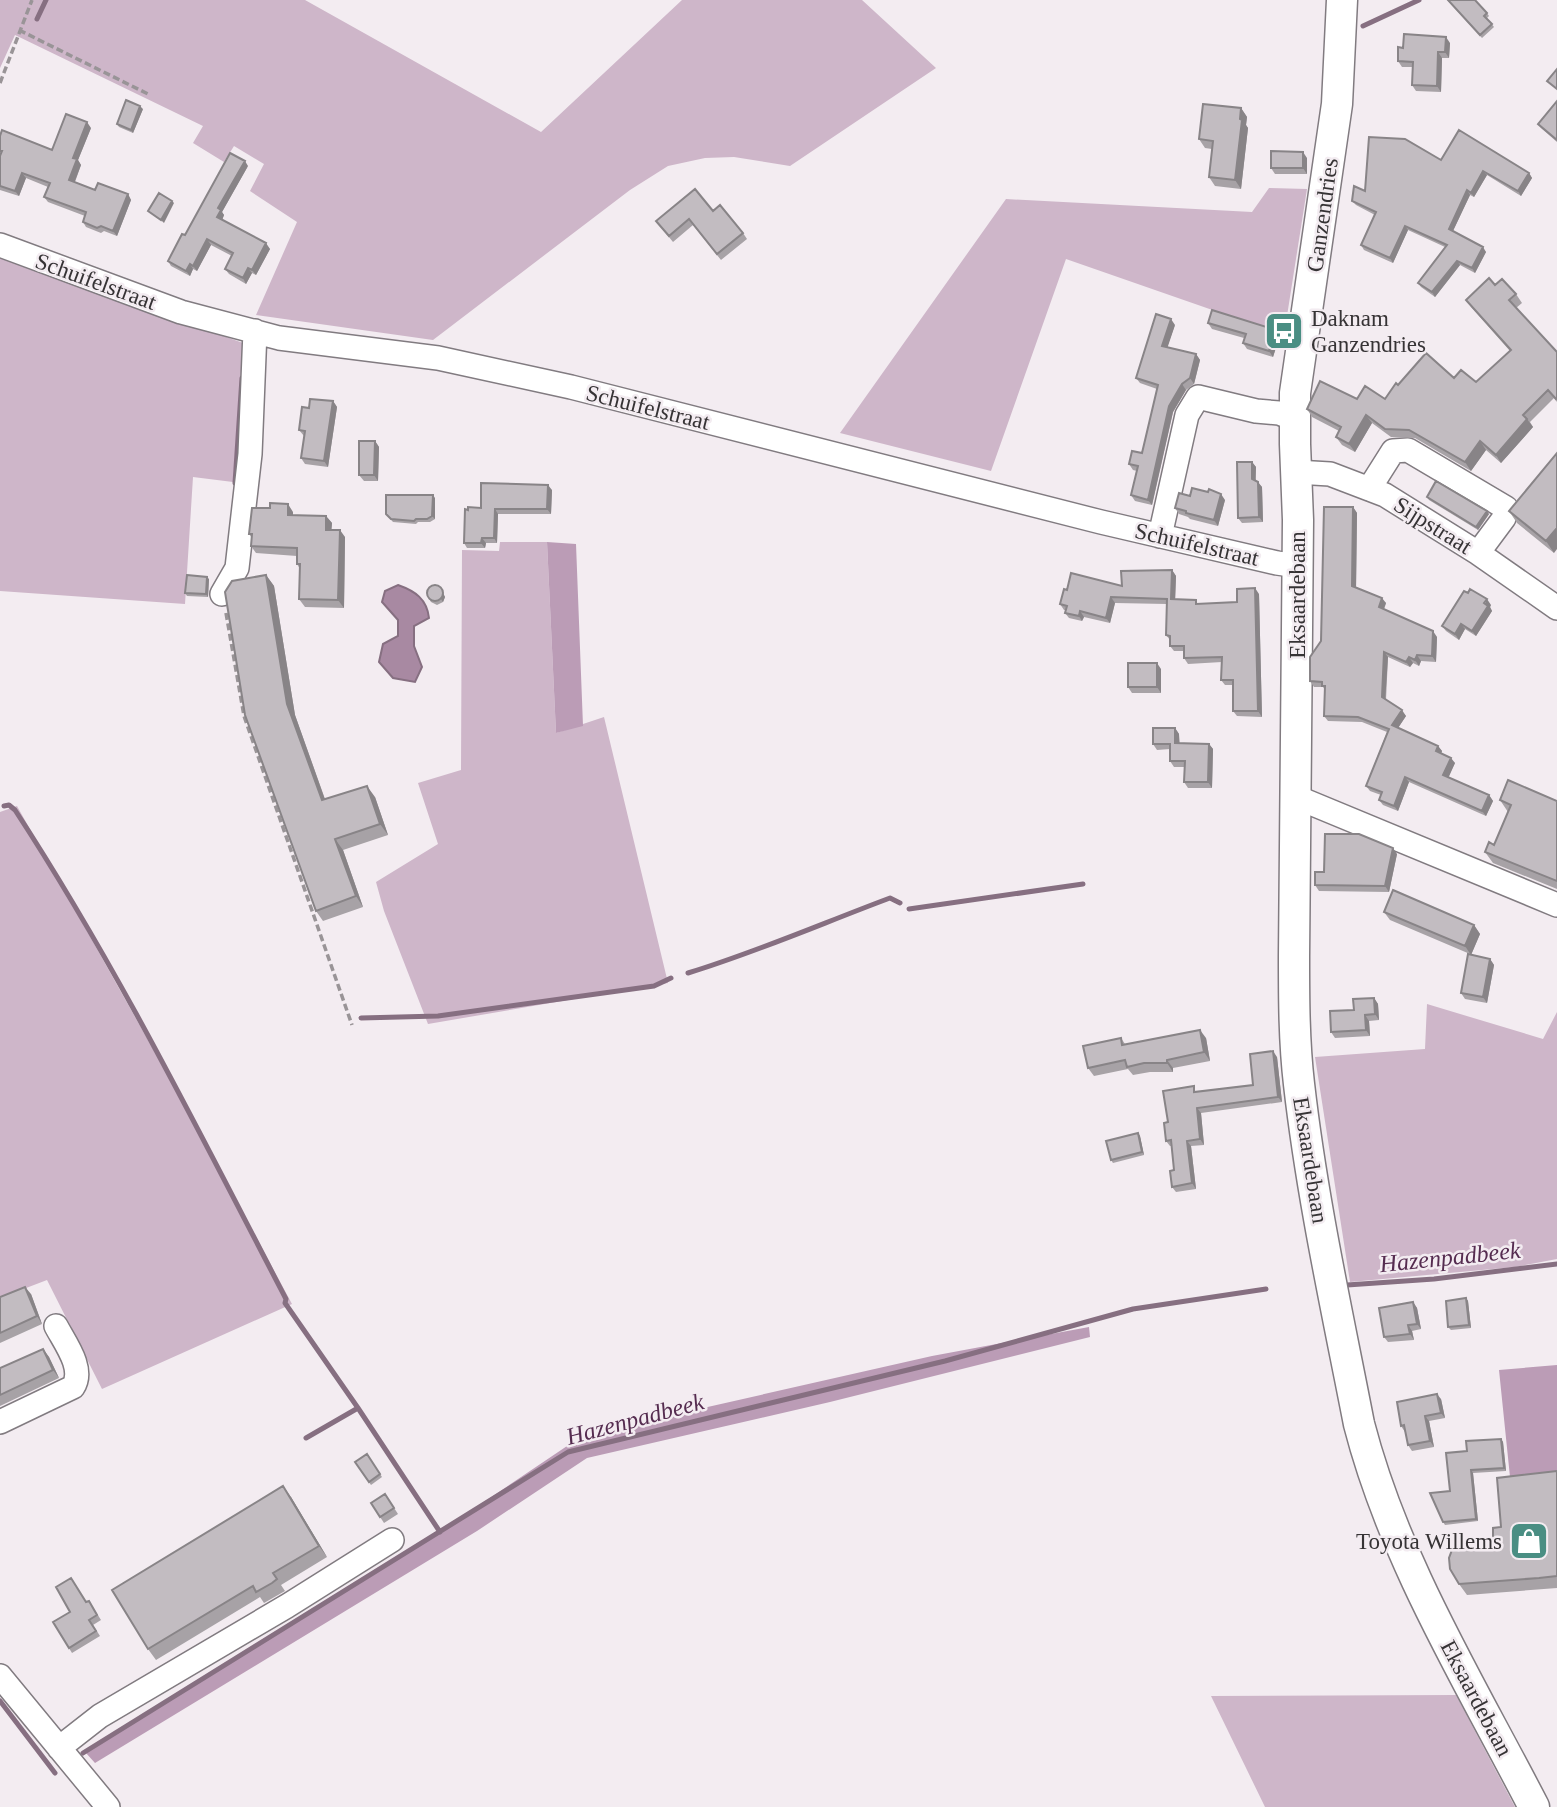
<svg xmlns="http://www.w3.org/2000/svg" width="1557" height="1807" font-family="'Times New Roman',serif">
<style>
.green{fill:#ceb6c9}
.forest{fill:#bb9cb6}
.water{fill:#a889a2;stroke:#866f81;stroke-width:2}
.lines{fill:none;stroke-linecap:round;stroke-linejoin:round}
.stream{stroke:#866f81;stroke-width:5}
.minor-casing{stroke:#817b80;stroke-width:26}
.major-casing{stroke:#817b80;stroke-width:33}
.path{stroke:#999497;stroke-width:3.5;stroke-dasharray:7 3.5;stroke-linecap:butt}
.minor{stroke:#fff;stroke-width:23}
.major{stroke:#fff;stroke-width:30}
.wall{fill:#a7a2a6}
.shaded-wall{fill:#888487}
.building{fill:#c2bcc1;stroke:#888487;stroke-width:2}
.labels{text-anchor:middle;stroke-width:5;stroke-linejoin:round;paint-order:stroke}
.street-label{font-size:23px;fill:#363335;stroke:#f3ecf1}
.poi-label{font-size:23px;fill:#363335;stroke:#f3ecf1;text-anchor:start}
.water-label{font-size:24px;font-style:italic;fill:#552c50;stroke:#f3ecf1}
</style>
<rect width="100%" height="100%" fill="#f3ecf1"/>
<path class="green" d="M0,0H305L541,132L682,0H862L936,68L790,166L734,157L705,158L668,166L630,190L433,340L256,315L297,222L250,191L264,164L234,146L224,162L193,143L203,126L15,35L0,68Z
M1269,188L1307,189L1284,335L1066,259L991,471L840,433L1006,199L1252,212Z
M0,256L243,343L233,482L193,477L185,604L0,591Z
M500,542H547L556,733L604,717L668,983L428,1024L384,911L376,882L438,844L418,783L461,770L462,550L499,551Z
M17,806L210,1151L292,1304L102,1389L47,1280L0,1298V812Z
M1427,1004L1543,1039L1557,1012V1259L1515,1267L1350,1282L1315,1057L1425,1049Z
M1456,1695L1515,1807H1265L1211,1696Z"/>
<path class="forest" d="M547,542L576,544L583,726L556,733Z
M1089,1327L1090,1337L830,1402L587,1458L477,1531L95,1763L86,1753L438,1533L573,1442L659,1418L932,1356Z
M1557,1365V1472L1510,1477L1499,1370Z"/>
<path class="water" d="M398,585C415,591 427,599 429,618L414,626V646L422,667L415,682L393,678L379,662L383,644L398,636V620L382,602L385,591Z"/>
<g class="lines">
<path class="stream" d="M37,19L46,0
M1363,26L1419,0
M235,483L242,378
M4,806L9,805L15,810C117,966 200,1134 286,1299L285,1303L358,1408L440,1532
M909,909L1083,884
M688,973C757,952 823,923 890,898L900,903
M361,1018L438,1016L654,986L671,978
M1347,1285L1434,1279L1557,1264
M306,1438L358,1408
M0,1701L55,1773
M83,1753L568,1452L945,1361L1133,1309L1266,1289"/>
<g class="minor-casing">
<path id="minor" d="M0,245L181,312L279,338L438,358L571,387L1101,522L1277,563L1298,566
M1296,472L1330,474L1385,495L1478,553L1557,608
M1369,489L1393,451L1408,450L1506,508L1504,518L1478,553
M1160,536L1187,415L1198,397L1256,411L1279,413L1295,419
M222,594L237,568L250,454L255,331
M1296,797L1557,905
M0,1422L73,1387C85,1369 65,1343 56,1326
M0,1676L108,1807
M59,1748L100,1716L287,1606L392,1540"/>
</g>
<g class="major-casing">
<path id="major" d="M1342,0L1337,104L1295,393V444L1298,520L1294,956C1294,999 1294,1041 1299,1084C1312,1198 1337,1311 1359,1424C1394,1560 1470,1683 1534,1807"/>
</g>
<path class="path" d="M19,30L148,94
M0,83L32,0
M226,613L244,716L352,1025"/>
<use href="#minor" class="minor"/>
<use href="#major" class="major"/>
</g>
<path class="wall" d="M1447,0L1487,13L1489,16L1487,18L1494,27L1482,38Z
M1450,43L1449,58H1442L1441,92L1416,91L1412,85L1413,67H1402L1398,61L1403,48Z
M1557,101V142L1541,128L1538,124Z
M1241,108L1247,117L1246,125L1248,128L1241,189L1215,186L1209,177L1212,149L1205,148L1199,139Z
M143,109L133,133L119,127L117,124Z
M91,128L78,160L81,165L75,182L95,190L128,194L131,200L117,236L104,231L101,233L86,227L83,222L85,216L48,202L44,197L48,187L26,178L19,196L0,190V136L52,150Z
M1307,158V174H1275L1271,168Z
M1441,160L1529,173L1532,178L1521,196L1487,175L1474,197L1470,195L1453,231L1486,252L1475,273L1460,265L1435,297L1421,287L1418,283L1445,247L1408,230L1393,263L1364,250L1361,245L1375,215L1356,205L1352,201L1365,191Z
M248,166L222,212L224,215L222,220L270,249L256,275L252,273L246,284L229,274L225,269L232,256L211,245L197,271L193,269L190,276L171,266L168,261L185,235Z
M713,211L743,233L747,239L721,260L693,225L673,242L660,226Z
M1495,285L1516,294L1522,303L1516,308L1557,352V402L1554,398L1530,422L1533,427L1501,463L1486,450L1471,471L1415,438L1391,437L1372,423L1355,452L1342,445L1336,437L1339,431L1312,417L1307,409L1357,399H1385L1398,385L1454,378L1476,382L1510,351L1472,308L1466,300Z
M1208,323L1280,335L1273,357L1247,349L1243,343L1244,338L1212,329Z
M1175,325L1167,347L1196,354L1200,360L1194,384L1186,390L1173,412L1152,505L1135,501L1131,495L1137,471L1133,470L1129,464L1142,453L1157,389L1140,383L1136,378Z
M333,401L337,407L328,467L305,464L301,458L304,436L299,430Z
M375,441L379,447L378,481H364L359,475Z
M1557,453L1554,553L1517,523L1509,511Z
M1252,462L1256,467V481L1262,487L1263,522L1242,523L1238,518Z
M552,490L551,514H498L497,543H486L485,548H467L464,543L481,508Z
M1190,496L1225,500L1218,526L1190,519L1188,517L1179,514L1175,508Z
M1427,497L1489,514L1478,530L1429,500Z
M435,498V519L430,522H418L416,524L393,522L386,514Z
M1353,507L1357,513L1356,587L1386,603L1384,610L1437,637L1436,662L1421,661L1419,666L1413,663L1410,667L1388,657L1386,700L1406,716L1398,728L1438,746L1442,751L1441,753L1455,763L1448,777L1489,795L1493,801L1486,816L1409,782L1398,811L1383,805L1379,800L1381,795L1370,791L1366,786L1387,732L1362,722L1328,721L1324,716L1325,690L1323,687H1314L1310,681L1321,641Z
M293,512V515L326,516L332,523L331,530L345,537L344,608L305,607L299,599L300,569L297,564V556L256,553L251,546L252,538L249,534Z
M1172,570L1176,576L1175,599L1199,604L1237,602L1259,594L1262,717L1237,716L1233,711V685H1225L1221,680L1222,662L1188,664L1184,658V651H1174L1170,646V640L1166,635L1167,604L1115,603L1110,623L1084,617L1082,621L1069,618L1065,613L1066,610H1064L1060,604L1067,590L1122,586Z
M266,575L274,586L295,715L325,799L375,797L388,835L343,850L363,907L323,921L316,911Z
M209,579L208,597L187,596L185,593Z
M440,587L445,597L443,602L437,605L431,602L429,599Z
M1491,605L1490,607L1492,611L1476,636L1465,629L1459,640L1446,631L1442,626Z
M1161,669V693H1132L1128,687Z
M1175,728L1179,734V743L1209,744L1213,749L1212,788H1188L1184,782L1185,767H1174L1170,761V749L1157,750L1153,744Z
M1500,800L1557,801V889L1493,863L1485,852L1494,845L1508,812Z
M1397,854L1389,892L1319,891L1315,885L1324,872Z
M1384,912L1474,925L1480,934L1471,955L1490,959L1494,965L1487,1003L1465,999L1461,993L1470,954L1390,920Z
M1374,998L1378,1004L1379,1020L1369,1021L1370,1036L1335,1038L1331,1032L1354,1010Z
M1121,1038L1125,1044L1206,1038L1210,1061L1173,1068V1072H1150L1133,1075L1128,1069L1094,1076L1088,1068Z
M1277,1057L1282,1102L1201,1113L1204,1145L1191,1146L1196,1189L1176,1192L1172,1187L1174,1170L1172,1146H1170L1166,1141L1168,1122L1197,1092L1253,1085Z
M1138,1133L1140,1136L1144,1155L1113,1163L1111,1160Z
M31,1294L42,1324L0,1343V1297Z
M1466,1298L1468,1301L1471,1328L1451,1330L1448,1327Z
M1413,1302L1417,1308L1421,1329L1412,1331L1414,1340L1388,1342L1384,1337Z
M43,1349L49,1357L59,1378L0,1406V1368Z
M1441,1399L1445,1418L1429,1421L1434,1447L1412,1451L1408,1445L1405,1432L1401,1426Z
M1501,1439L1503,1442L1506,1471L1473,1473L1478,1521L1445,1525L1443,1522L1450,1491L1467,1451Z
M367,1454L382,1477L371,1485L355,1462Z
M1557,1471V1588L1467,1595L1459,1584L1501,1527Z
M385,1494L398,1514L384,1523L371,1503Z
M291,1497L327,1557L281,1585L285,1591L264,1603L260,1597L156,1660L148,1649Z
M89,1601L101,1620L93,1625L100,1636L72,1653L53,1622Z"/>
<path class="shaded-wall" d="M1446,37L1450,43L1449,58L1445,52Z
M1438,52L1442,58L1441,92L1437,86Z
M140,106L143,109L133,133L131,130Z
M1241,108L1247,117L1246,125L1248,128L1241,189L1235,180Z
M87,122L91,128L78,160L81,165L73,186L69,180L73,158Z
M1303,152L1307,158V174L1303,168Z
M245,161L248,166L222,212L224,215L221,223L217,217L218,208Z
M1483,171L1487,175L1474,197L1471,193Z
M22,173L26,178L19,196L15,191Z
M1529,173L1532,178L1521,196L1518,191Z
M1467,190L1470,195L1452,233L1449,229Z
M128,194L131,200L117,236L113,231Z
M172,201L174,203L164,223L161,220Z
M1405,226L1408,230L1393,263L1390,258Z
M207,239L211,245L197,271L193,266Z
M266,243L270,249L256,275L252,270Z
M1483,247L1486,252L1475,273L1472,268Z
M1457,261L1460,265L1435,297L1432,292Z
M190,264L193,269L190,276L186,271Z
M248,268L252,273L246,284L243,278Z
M1171,319L1175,325L1166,352L1162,346Z
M1276,330L1280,335L1273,357L1269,351Z
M1196,354L1200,360L1194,384L1190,378Z
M1182,384L1186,390L1173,412L1152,505L1148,500L1169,406Z
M333,401L337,407L328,467L324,461Z
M1366,415L1372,423L1355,452L1349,444Z
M1527,419L1533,427L1501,463L1496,455Z
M375,441L379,447L378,481L374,475Z
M1480,441L1486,450L1471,471L1465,462Z
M1252,462L1256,467L1255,484L1252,479Z
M1258,482L1262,487L1263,522L1259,517Z
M548,485L552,490L551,514L547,509Z
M1221,494L1225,500L1218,526L1214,520Z
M433,495L435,498V519L432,516Z
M288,504L293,512V523L288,515Z
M1353,507L1357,513L1356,591L1352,586Z
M495,509L498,514L497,543L494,538Z
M1487,511L1489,514L1478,530L1476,527Z
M326,516L332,523L331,537L326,530Z
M1557,528V549L1554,553L1546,541Z
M340,530L345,537L344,608L338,600Z
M482,538L486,543L485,548L481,543Z
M1172,570L1176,576L1175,604L1171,599Z
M266,575L274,586L295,715L329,811L322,800L287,704Z
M207,577L209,579L208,597L206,594Z
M440,587L445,597L443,602L441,599Z
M1255,588L1259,594L1262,717L1258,711Z
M1111,597L1115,603L1110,623L1106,618Z
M1382,598L1386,603L1382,613L1379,607Z
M1487,599L1491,605L1490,607L1492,611L1476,636L1472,631Z
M1080,611L1084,617L1082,621L1079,616Z
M1461,624L1465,629L1459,640L1455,634Z
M1433,631L1437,637L1436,662L1432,656Z
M1384,652L1388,657L1385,703L1382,697Z
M1417,655L1421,661L1419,666L1415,660Z
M1409,657L1413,663L1410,667L1406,662Z
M1157,663L1161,669V693L1157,687Z
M1402,710L1406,716L1396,731L1392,725Z
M1175,728L1179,734L1180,748L1175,743Z
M1209,744L1213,749L1212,788L1208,782Z
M1438,746L1442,751L1440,757L1436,751Z
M1451,758L1455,763L1447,781L1443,775Z
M1405,777L1409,782L1398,811L1394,806Z
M367,786L375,797L388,835L380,824Z
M1489,795L1493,801L1486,816L1482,811Z
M335,839L343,850L363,907L356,896Z
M1393,848L1397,854L1389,892L1385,886Z
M1474,925L1480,934L1471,955L1465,946Z
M1490,959L1494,965L1487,1003L1483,997Z
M1374,998L1378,1004L1379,1020L1375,1014Z
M1365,1015L1369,1021L1370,1036L1366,1030Z
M1200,1030L1206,1038L1210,1061L1204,1052Z
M1273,1051L1277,1057L1282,1102L1278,1097Z
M1167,1060L1173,1068V1072L1167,1063Z
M1197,1108L1201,1113L1204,1145L1200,1139Z
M1138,1133L1140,1136L1144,1155L1142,1152Z
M1187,1141L1191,1146L1196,1189L1192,1183Z
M25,1287L31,1294L42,1324L37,1316Z
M1466,1298L1468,1301L1471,1328L1469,1325Z
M1413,1302L1417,1308L1421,1329L1417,1324Z
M1408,1325L1412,1331L1414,1340L1410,1334Z
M43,1349L49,1357L59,1378L53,1370Z
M1437,1394L1441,1399L1445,1418L1441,1413Z
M1425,1416L1429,1421L1434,1447L1430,1441Z
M1501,1439L1503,1442L1506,1471L1504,1468Z
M1471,1470L1473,1473L1478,1521L1476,1519Z
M283,1486L291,1497L327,1557L319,1546Z"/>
<path class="building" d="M1448,0H1475L1487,13L1484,16L1492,24L1480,35Z
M1404,34L1446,37L1445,52H1438L1437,86L1412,85L1413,62L1398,61V47L1403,48Z
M1557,69V89L1547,81Z
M126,100L140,106L131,130L117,124Z
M1557,101V140L1538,124Z
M1203,104L1241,108L1240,119L1242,120L1235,180L1209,177L1213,141L1199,139Z
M66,114L87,122L73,158L77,159L69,180L95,190L98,183L128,194L113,231L101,226L97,228L83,222L86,212L44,197L50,183L22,173L15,191L0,186V156L2,151H0V136L2,130L52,150Z
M1459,130L1529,173L1518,191L1483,171L1471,193L1467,190L1449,229L1483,247L1472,268L1457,261L1432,292L1418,283L1447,245L1405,226L1390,258L1361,245L1376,212L1352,201L1354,186L1365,191L1369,137L1405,139L1441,160Z
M1271,151L1303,152V168H1271Z
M230,153L245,161L218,208L221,210L217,217L266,243L252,270L248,268L243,278L225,269L233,253L207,239L193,266L190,264L186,271L168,261L182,234L185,235Z
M695,189L713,211L720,205L743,233L717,254L689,219L669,236L656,221Z
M159,193L172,201L161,220L148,211Z
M1489,278L1495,285L1502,279L1516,294L1509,300L1557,352V398L1556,399L1548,390L1523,415L1527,419L1496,455L1480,441L1465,462L1409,430L1385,429L1366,415L1349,444L1336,437L1341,427L1307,409L1320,381L1357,399L1365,386L1385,399L1396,383L1398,385L1426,353L1454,378L1461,370L1476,382L1511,350L1466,300Z
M1212,310L1276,330L1269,351L1243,343L1246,334L1208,323Z
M1156,314L1171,319L1162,346L1196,354L1190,378L1182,384L1169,406L1148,500L1131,495L1138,466L1129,464L1132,451L1142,453L1158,385L1136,378Z
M310,399L333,401L324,461L301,458L305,431L299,430L302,407L309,408Z
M359,441H375L374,475H359Z
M1557,453V528L1546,541L1509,511Z
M1237,462H1252V479L1258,482L1259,517L1238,518Z
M1436,481L1487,511L1476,527L1427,497Z
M481,483L548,485L547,509H495L494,538H482L481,543H464L465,509L468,510V507L481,508Z
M1192,488L1208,492L1209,489L1221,494L1214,520L1186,513V511L1175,508L1179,493L1190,496Z
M386,495H433L432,516L427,519H416L414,521L391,519L386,514Z
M270,503L288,504V515L326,516V530H340L338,600L299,599L300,564H297V548L251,546L252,534H249L252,508H270Z
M1324,507H1353L1352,586L1382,598L1379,607L1433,631L1432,656L1417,655L1415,660L1409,657L1406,662L1384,652L1382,697L1402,710L1392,725L1438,746L1436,751L1451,758L1443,775L1489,795L1482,811L1405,777L1394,806L1379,800L1382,792L1366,786L1389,729L1358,717L1324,716L1325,686H1322V682L1310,681V657L1321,641Z
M1172,570L1171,599L1196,600V604L1237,602V589L1255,588L1258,711H1233V680H1221L1222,657L1184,658V646H1170V636L1166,635L1167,599L1111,597L1106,618L1080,611L1079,616L1065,613L1067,606L1060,604L1064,589L1067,590L1071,573L1122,586L1121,571Z
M187,575L207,577L206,594L185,593Z
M266,575L287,704L322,800L367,786L380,824L335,839L356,896L316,911L245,715L225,592L232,581Z
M427 593a8 8 0 1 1 16 0a8 8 0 1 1-16 0Z
M1470,589L1487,599L1484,603L1488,606L1472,631L1461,624L1455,634L1442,626L1464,591L1468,593Z
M1128,663H1157V687H1128Z
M1153,728H1175V743L1209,744L1208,782H1184L1185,761H1170V744H1153Z
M1508,780L1557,801V881L1485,852L1489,842L1494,845L1511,805L1500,800Z
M1325,834H1359L1393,848L1385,886L1315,885V872H1324Z
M1393,890L1474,925L1465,946L1384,912Z
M1468,954L1490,959L1483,997L1461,993Z
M1374,998L1375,1014L1365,1015L1366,1030L1331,1032L1330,1011L1354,1010L1353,999Z
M1200,1030L1204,1052L1167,1060V1063H1144L1127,1067L1125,1060L1088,1068L1083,1046L1121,1038L1122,1045Z
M1273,1051L1278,1097L1197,1108L1200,1139L1187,1141L1192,1183L1172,1187L1170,1171L1174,1170L1171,1140L1166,1141L1164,1123L1168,1122L1163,1091L1194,1086V1092L1253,1085L1250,1054Z
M1138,1133L1142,1152L1111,1160L1106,1141Z
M25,1287L37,1316L0,1333V1297Z
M1466,1298L1469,1325L1448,1327L1446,1301Z
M1413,1302L1417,1324L1408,1325L1410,1334L1384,1337L1379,1308Z
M43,1349L53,1370L0,1395V1368Z
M1437,1394L1441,1413L1425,1416L1430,1441L1408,1445L1404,1425L1401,1426L1397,1402Z
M1501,1439L1504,1468L1471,1470L1476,1519L1443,1522L1430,1493L1450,1491L1446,1453L1467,1451L1466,1441Z
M367,1454L380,1474L369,1482L355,1462Z
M1557,1471V1576L1539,1578L1459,1584L1450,1569L1449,1558L1455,1542L1493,1538V1528L1501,1527L1497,1478Z
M283,1486L319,1546L273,1573L277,1579L272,1583L256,1592L253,1586L148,1649L112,1590Z
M385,1494L394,1508L380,1517L371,1503Z
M71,1578L86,1602L89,1601L97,1615L89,1620L96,1631L69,1648L53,1622L70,1612L56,1587Z"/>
<defs>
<g id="bus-square" transform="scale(2.0125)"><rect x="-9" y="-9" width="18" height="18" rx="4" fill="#4a8e83" stroke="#f3ecf1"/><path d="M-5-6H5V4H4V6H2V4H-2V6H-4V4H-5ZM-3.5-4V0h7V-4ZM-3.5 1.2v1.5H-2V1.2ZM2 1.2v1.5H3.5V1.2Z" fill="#fff"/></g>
<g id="shop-square" transform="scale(2.0125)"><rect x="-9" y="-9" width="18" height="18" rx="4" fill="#4a8e83" stroke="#f3ecf1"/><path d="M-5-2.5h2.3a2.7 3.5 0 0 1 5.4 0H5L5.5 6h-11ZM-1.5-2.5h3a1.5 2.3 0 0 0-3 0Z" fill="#fff"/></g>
</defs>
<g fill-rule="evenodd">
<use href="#bus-square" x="1284" y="331"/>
<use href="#shop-square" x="1529" y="1541"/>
</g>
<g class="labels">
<g class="street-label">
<text transform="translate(1322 215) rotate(-82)" y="8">Ganzendries</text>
<text transform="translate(96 281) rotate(20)" y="8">Schuifelstraat</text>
<text transform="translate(648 407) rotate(14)" y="8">Schuifelstraat</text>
<text transform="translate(1433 525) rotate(32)" y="8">Sijpstraat</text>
<text transform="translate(1197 544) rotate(13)" y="8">Schuifelstraat</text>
<text transform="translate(1297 595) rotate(-90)" y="8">Eksaardebaan</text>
<text transform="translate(1311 1160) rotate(81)" y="8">Eksaardebaan</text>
<text transform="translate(1477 1698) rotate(62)" y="8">Eksaardebaan</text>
</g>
<g class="poi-label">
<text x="1311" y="326">Daknam<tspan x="1311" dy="26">Ganzendries</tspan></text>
<text x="1502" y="1549" text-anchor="end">Toyota Willems</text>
</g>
<g class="water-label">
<text transform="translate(1450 1257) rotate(-6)" y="8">Hazenpadbeek</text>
<text transform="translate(635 1419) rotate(-15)" y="8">Hazenpadbeek</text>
</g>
</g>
</svg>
